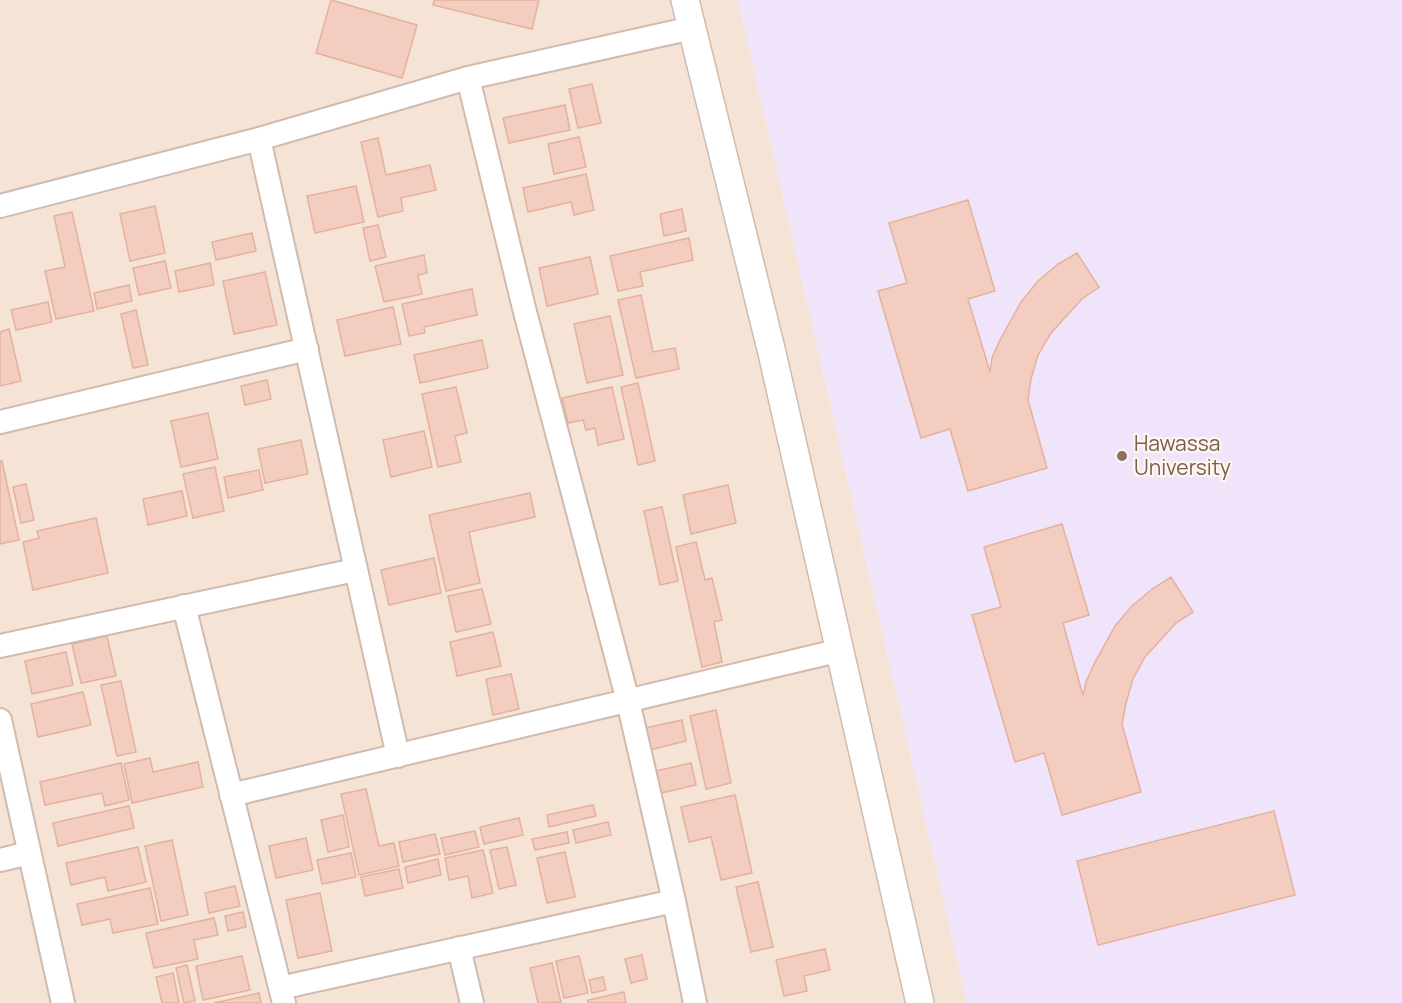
<svg xmlns="http://www.w3.org/2000/svg" width="1402" height="1003" font-family="Manrope,sans-serif">
<style>
.residential{fill:#f5e3d6}
.education{fill:#efe4f9}
.building{fill:#f3cdbf;stroke:#e5b19f;stroke-width:1.5}
.lines{fill:none;stroke-linecap:round;stroke-linejoin:round}
.minor-casing{stroke:#d1bbaf;stroke-width:26}
.tertiary-casing{stroke:#d1bbaf;stroke-width:30}
.minor{stroke:#fff;stroke-width:22}
.tertiary{stroke:#fff;stroke-width:27}
.education-dot{fill:#8d6e63;stroke:#fff6ee;stroke-width:2}
.labels{text-anchor:middle;stroke-width:4.5;stroke-linejoin:round;paint-order:stroke}
.education-label{font-size:21px;fill:#785e54;stroke:#fff6ee;text-anchor:start}
</style>
<rect width="100%" height="100%" fill="#fdf2e8"/>
<path class="residential" d="M0,0H738L967,1003H0Z"/>
<path class="education" d="M738,0H1402V1003H967Z"/>
<path class="building" d="M331,0L417,25L402,78L316,53Z
M434,0H539L532,29L433,5Z
M592,84L601,123L578,128L569,89Z
M565,105L570,130L509,143L503,118Z
M579,137L586,167L554,174L548,144Z
M378,138L386,175L430,165L436,190L401,198L403,211L378,217L361,142Z
M586,174L594,210L574,215L571,202L528,212L523,188Z
M356,186L364,222L315,233L307,196Z
M968,200L995,291L968,299L990,372L992,358L1000,340L1021,302L1038,281L1058,264L1077,253L1099,287L1082,299L1051,333L1038,355L1031,379L1028,400L1047,468L968,491L950,429L921,438L878,291L907,283L889,223Z
M155,206L165,253L130,261L120,214Z
M682,209L686,231L664,236L660,214Z
M72,212L94,311L56,319L45,271L65,267L54,216Z
M378,225L386,257L370,261L363,228Z
M252,233L256,251L216,260L212,242Z
M689,238L693,260L640,272L643,286L618,291L610,256Z
M424,255L427,273L418,275L422,294L384,302L375,266Z
M590,257L598,294L547,306L539,268Z
M165,261L171,288L139,295L133,268Z
M210,263L214,285L179,292L175,271Z
M265,272L277,325L234,334L223,281Z
M129,285L132,301L97,309L94,293Z
M472,289L477,315L424,327L425,333L409,336L402,304Z
M641,295L653,352L675,348L679,369L636,378L618,300Z
M48,302L52,322L16,330L11,310Z
M393,307L401,344L345,356L337,320Z
M136,310L148,365L133,368L121,314Z
M610,316L623,375L587,383L574,324Z
M9,329L21,381L0,386V332Z
M482,340L488,368L420,383L414,355Z
M267,380L271,399L245,405L241,386Z
M638,383L655,461L638,465L621,387Z
M456,387L467,433L455,436L461,462L438,467L422,394Z
M612,387L624,439L598,445L595,428L586,430L583,420L568,423L562,398Z
M208,413L218,459L181,467L171,421Z
M424,431L432,467L391,477L383,440Z
M301,440L308,474L265,483L258,449Z
M0,461H2L19,540L0,544Z
M215,467L224,511L193,518L183,474Z
M259,470L263,490L228,498L224,477Z
M26,484L34,520L21,523L13,487Z
M728,485L736,523L691,534L683,495Z
M182,491L187,516L148,525L143,499Z
M530,493L535,517L469,532L480,583L446,591L429,515Z
M662,507L678,581L660,585L644,511Z
M96,518L108,573L33,590L23,542L39,538L37,531Z
M1062,524L1089,615L1063,623L1083,696L1086,682L1094,664L1115,626L1132,606L1152,589L1171,577L1193,612L1176,623L1145,657L1133,679L1126,703L1122,724L1141,792L1062,815L1044,753L1015,762L972,615L1001,607L984,547Z
M696,542L705,580L712,578L722,620L714,622L722,662L702,667L676,547Z
M434,558L441,593L389,605L381,570Z
M482,589L491,624L456,632L448,596Z
M493,632L501,666L457,676L450,642Z
M107,636L116,676L81,683L72,644Z
M66,652L73,685L32,694L25,661Z
M511,674L519,709L493,715L486,679Z
M121,681L136,752L117,756L101,685Z
M83,692L91,725L38,737L31,704Z
M716,710L731,783L706,789L690,716Z
M682,720L686,741L649,750L645,728Z
M150,758L153,772L198,762L203,787L132,803L124,764Z
M121,763L129,800L105,806L102,793L45,805L40,782Z
M691,763L696,785L661,793L656,771Z
M366,789L379,846L394,843L399,866L359,875L341,794Z
M735,795L752,873L721,880L711,837L689,842L681,807Z
M593,805L596,816L549,827L547,815Z
M129,806L134,828L58,846L53,823Z
M1274,811L1295,895L1098,945L1077,861Z
M343,815L349,847L328,852L321,820Z
M519,818L523,835L484,844L480,827Z
M608,822L611,835L576,843L573,830Z
M475,831L479,847L445,855L441,838Z
M567,832L569,843L535,850L532,839Z
M435,834L440,854L403,862L399,842Z
M306,838L313,870L276,878L269,846Z
M172,840L188,915L161,921L145,846Z
M138,847L146,882L108,891L105,877L71,885L66,863Z
M507,847L516,885L499,889L490,850Z
M483,850L493,893L472,898L468,876L449,880L445,858Z
M565,852L575,897L547,903L537,858Z
M351,853L356,877L322,884L317,860Z
M438,859L441,875L408,883L405,867Z
M399,869L403,888L365,896L361,877Z
M758,882L773,947L751,952L736,887Z
M235,886L240,906L209,913L205,893Z
M150,888L158,924L113,933L110,919L82,925L77,904Z
M320,893L332,951L298,958L286,900Z
M243,912L246,927L228,931L225,916Z
M214,918L218,935L194,940L198,959L154,968L146,933Z
M825,949L830,970L804,976L807,991L784,996L776,960Z
M642,955L647,979L631,983L625,959Z
M242,956L250,990L203,1000L196,966Z
M579,956L588,993L564,998L556,961Z
M552,963L561,1002L538,1003L530,968Z
M187,965L195,1001L184,1003L176,968Z
M173,973L179,1003H162L156,977Z
M603,977L606,990L592,993L589,980Z
M624,992L626,1003H588V1000Z
M259,993L261,1003H214Z"/>
<g class="lines">
<g class="minor-casing">
<path id="minor" d="M468,78L525,312L628,701L674,901L695,1003
M259,139L398,756
M0,206L259,139L468,78L692,28
M0,422L307,349
M184,606L284,1003
M0,646L355,570
M0,720L63,1003
M231,795L841,650
M0,860L29,853
M459,948L472,1003
M280,988L674,901"/>
</g>
<g class="tertiary-casing">
<path id="tertiary" d="M685,0L772,353L920,1003"/>
</g>
<use href="#minor" class="minor"/>
<use href="#tertiary" class="tertiary"/>
</g>
<circle class="education-dot" cx="1122" cy="456" r="6"/>
<g class="labels">
<g class="education-label">
<text x="1134" y="451">Hawassa<tspan x="1134" dy="24">University</tspan></text>
</g>
</g>
</svg>
